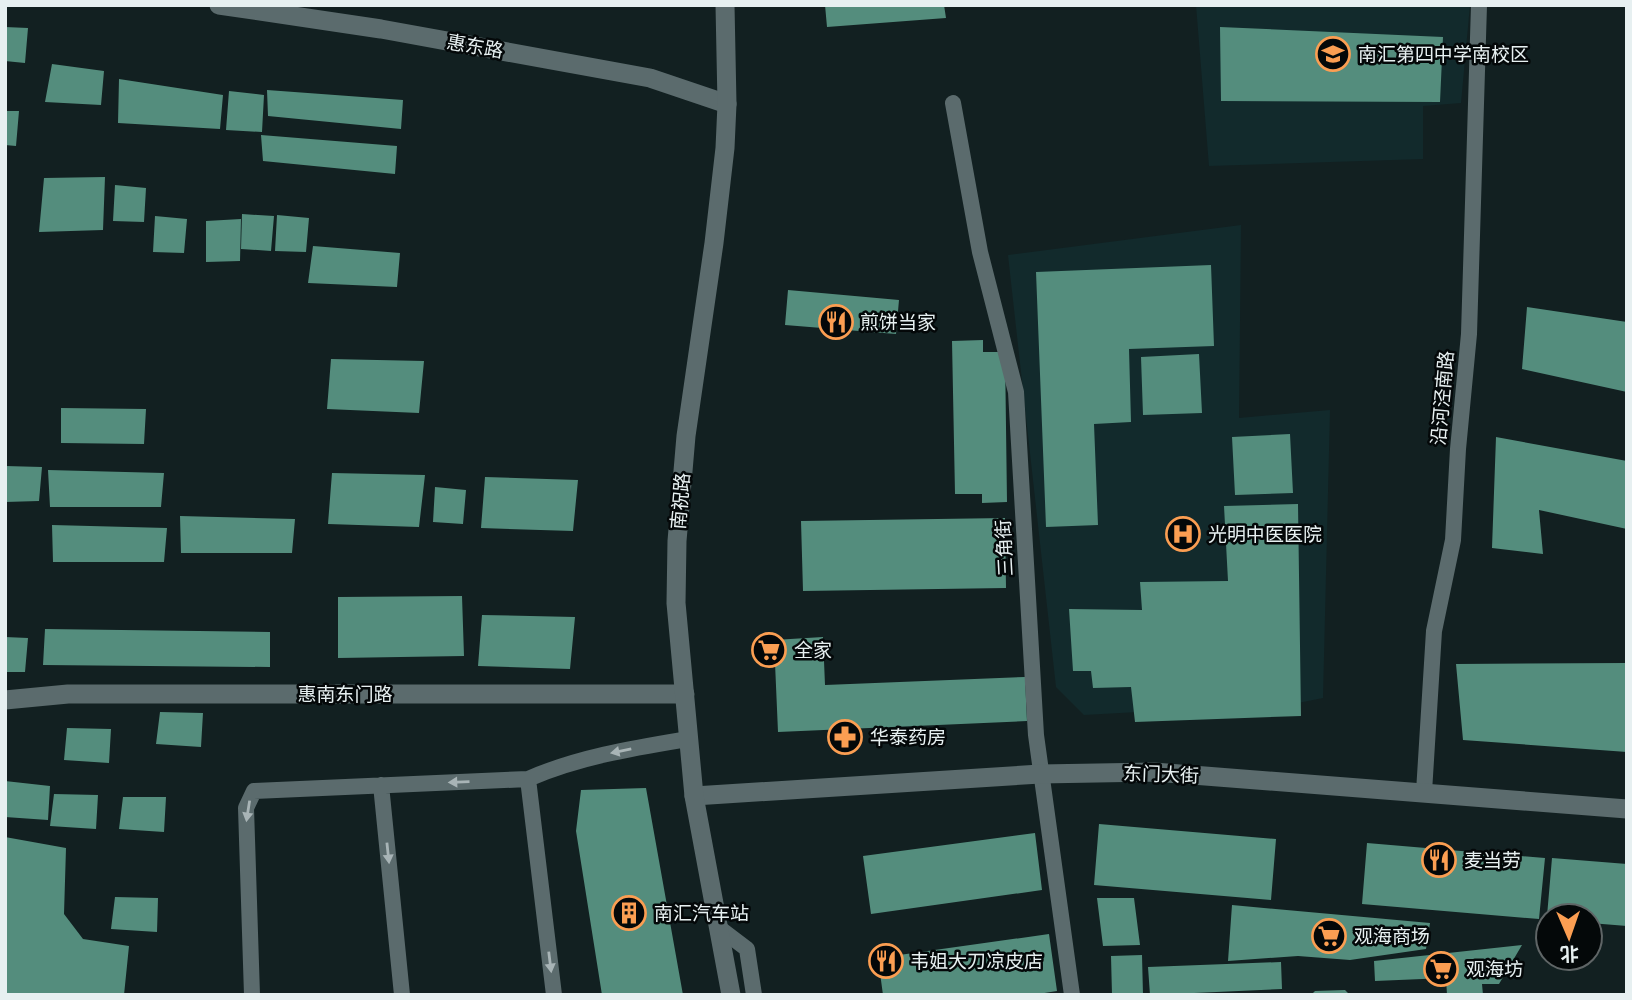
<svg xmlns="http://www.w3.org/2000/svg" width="1632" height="1000" font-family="Ubuntu,'Noto Sans SC',sans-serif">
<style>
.built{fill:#122a2c}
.building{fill:#548d7d}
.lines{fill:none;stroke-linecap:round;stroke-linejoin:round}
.service{stroke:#5b6b6d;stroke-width:16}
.minor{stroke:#5b6b6d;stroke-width:19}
.secondary{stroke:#5b6b6d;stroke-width:19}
.oneway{fill:#a8b4b6}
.labels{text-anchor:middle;stroke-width:5;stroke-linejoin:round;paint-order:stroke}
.street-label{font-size:19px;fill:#e7f0f1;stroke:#040809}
.poi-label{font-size:19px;fill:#e7f0f1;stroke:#040809;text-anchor:start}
</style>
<rect width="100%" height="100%" fill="#122021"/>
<path class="built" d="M1196,5H1470L1461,103L1423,106V159L1209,166Z
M1241,225L1239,418L1330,410L1323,698L1298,703L1084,715L1056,687L1008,255Z"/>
<path class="building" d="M825,5H944L946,18L827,27Z
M5,27L28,28L25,63L5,61Z
M1220,27L1443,37L1440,102L1221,101Z
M52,64L104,71L101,105L45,102Z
M119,79L223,95L220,129L118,123Z
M267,90L403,100L401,129L268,116Z
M229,91L264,95L262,132L226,130Z
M5,111H19L16,146L5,145Z
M261,135L397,146L395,174L263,161Z
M105,177L103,230L39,232L44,178Z
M115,185L146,188L144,222L113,221Z
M242,214L274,216L271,251L241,249Z
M277,215L309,218L306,252L275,251Z
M155,216L187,219L184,253L153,252Z
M241,219L240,261L206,262V221Z
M313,246L400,253L397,287L308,283Z
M1211,265L1214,346L1129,349L1131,422L1094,424L1098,525L1046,527L1036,272Z
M788,290L899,300L896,334L785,325Z
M1527,307L1627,322V392L1522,369Z
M983,340V352H1005L1007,502L982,503V494H955L952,341Z
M1199,354L1202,413L1143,415L1141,357Z
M331,359L424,361L419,413L327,409Z
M61,408L146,409L144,444L61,443Z
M1290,434L1293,493L1235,495L1232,437Z
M1496,437L1627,461V529L1539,510L1543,554L1492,548Z
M5,466L42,467L39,501L5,502Z
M48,470L164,473L161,507H50Z
M332,473L425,475L419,527L328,524Z
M485,477L578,480L573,531L481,528Z
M435,487L466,490L463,524L433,522Z
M1298,504L1301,716L1135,722L1131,687L1093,688L1091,671H1073L1069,609L1142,610L1140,582L1228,581L1224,506Z
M180,516L295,519L292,553H181Z
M1005,518L1006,588L803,591L801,521Z
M52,525L167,528L164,562H53Z
M462,596L464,656L338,658V597Z
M482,615L575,617L570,669L478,666Z
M45,629L270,632V667L43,665Z
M5,637L28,638L25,672H5Z
M823,637L825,685L1025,677L1027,721L778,732L774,640Z
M1627,663V752L1463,740L1456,664Z
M160,712L203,713L201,747L156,744Z
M67,728L111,729L109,763L64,760Z
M5,781L50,786L48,820L5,817Z
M646,788L683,995H602L576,831L581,790Z
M54,794L98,795L96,829L50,826Z
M123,797H166L164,832L119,829Z
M1099,824L1276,839L1271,900L1094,885Z
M1035,833L1042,890L871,914L863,856Z
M5,837L66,848L64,914L83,939L129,946L124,995H5Z
M1367,843L1545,858L1539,919L1362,904Z
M1552,858L1627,864V926L1590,923V916H1547Z
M115,897L158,898L157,932L111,929Z
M1097,898H1134L1140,945L1103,946Z
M1232,905L1430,923L1426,949L1350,960L1298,956L1228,961Z
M1049,934L1057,991L1032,995H883L878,958Z
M1522,945L1499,984H1482L1483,995H1447L1446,978L1375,981L1374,961Z
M1142,955L1143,995H1112L1111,956Z
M1281,962L1282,989L1150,995L1148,967Z
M1345,990L1350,995H1311L1315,991Z"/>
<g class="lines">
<path class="service" d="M953,103L980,252L1016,392L1036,735L1072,995
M381,785L402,995
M1424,792L1434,631L1453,540L1458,449L1469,334L1479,5
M718,927L747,949L754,995
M252,995L246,808L254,791L528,779
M554,995L528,779C578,757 634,748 688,739"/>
<path class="minor" d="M219,5L381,29L650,78L727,104
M5,700L68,694H685
M694,796L1040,774L1154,772L1627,809"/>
<path class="secondary" d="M725,5L727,104L725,148L714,243L686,436L677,541L676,603L694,796L731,995"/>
</g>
<defs><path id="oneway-solid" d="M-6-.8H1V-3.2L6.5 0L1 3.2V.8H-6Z" transform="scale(1.75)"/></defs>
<g class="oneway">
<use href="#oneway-solid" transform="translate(621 751) rotate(168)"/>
<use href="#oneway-solid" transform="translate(459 782) rotate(178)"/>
<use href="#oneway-solid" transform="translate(248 811) rotate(99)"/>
<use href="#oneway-solid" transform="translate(388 853) rotate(84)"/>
<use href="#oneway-solid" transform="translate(550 962) rotate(83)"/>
</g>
<defs>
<g id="school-ring" transform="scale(1.75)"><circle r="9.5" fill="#040809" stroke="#fb9e52" stroke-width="1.5"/><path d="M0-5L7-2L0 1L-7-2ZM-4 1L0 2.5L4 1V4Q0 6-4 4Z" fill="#fb9e52"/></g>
<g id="restaurant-ring" transform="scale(1.75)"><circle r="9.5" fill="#040809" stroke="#fb9e52" stroke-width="1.5"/><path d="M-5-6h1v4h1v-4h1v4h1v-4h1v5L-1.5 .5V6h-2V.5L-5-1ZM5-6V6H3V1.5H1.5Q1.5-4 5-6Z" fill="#fb9e52"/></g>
<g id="hospital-ring" transform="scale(1.75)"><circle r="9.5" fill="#040809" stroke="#fb9e52" stroke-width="1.5"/><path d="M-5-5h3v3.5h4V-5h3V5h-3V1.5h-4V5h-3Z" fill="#fb9e52"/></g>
<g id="supermarket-ring" transform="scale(1.75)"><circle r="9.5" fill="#040809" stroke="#fb9e52" stroke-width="1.5"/><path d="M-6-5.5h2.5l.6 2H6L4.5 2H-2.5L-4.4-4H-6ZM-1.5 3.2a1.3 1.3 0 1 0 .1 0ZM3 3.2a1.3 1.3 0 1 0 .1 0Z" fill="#fb9e52"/></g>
<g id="pharmacy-ring" transform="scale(1.75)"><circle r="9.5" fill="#040809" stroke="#fb9e52" stroke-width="1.5"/><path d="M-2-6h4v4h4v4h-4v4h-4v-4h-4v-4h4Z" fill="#fb9e52"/></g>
<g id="building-ring" transform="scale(1.75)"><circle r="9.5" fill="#040809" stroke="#fb9e52" stroke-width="1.5"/><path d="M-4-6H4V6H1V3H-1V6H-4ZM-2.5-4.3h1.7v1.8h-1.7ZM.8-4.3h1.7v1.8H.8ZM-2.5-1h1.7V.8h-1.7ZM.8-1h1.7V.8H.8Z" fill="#fb9e52"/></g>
</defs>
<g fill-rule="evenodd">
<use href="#school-ring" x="1333" y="54"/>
<use href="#restaurant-ring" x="836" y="322"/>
<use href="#hospital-ring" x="1183" y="534"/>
<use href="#supermarket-ring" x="769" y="650"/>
<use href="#pharmacy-ring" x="845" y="737"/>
<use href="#restaurant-ring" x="1439" y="860"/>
<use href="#building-ring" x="629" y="913"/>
<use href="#supermarket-ring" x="1329" y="936"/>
<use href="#restaurant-ring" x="886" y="961"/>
<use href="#supermarket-ring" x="1441" y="969"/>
</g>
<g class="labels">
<g class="street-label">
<text transform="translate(475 46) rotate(10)" y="7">惠东路</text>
<text transform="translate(1442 398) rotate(-85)" y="7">沿河泾南路</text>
<text transform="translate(680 501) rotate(-85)" y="7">南祝路</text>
<text transform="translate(1004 548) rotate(-93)" y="7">三角街</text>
<text x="345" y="701">惠南东门路</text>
<text transform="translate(1161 774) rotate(2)" y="7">东门大街</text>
</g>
<g class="poi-label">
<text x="1358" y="61">南汇第四中学南校区</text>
<text x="860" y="329">煎饼当家</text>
<text x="1208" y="541">光明中医医院</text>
<text x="794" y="657">全家</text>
<text x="870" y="744">华泰药房</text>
<text x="1464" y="867">麦当劳</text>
<text x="654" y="920">南汇汽车站</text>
<text x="1354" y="943">观海商场</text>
<text x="910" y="968">韦姐大刀凉皮店</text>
<text x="1466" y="976">观海坊</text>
</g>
</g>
<rect width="1632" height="1000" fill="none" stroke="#e7f0f1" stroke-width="14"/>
<g transform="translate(1569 937) rotate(178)"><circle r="33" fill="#040809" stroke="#5f6566" stroke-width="2"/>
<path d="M0-5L12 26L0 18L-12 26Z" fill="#fb9e52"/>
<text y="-10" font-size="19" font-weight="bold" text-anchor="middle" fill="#e7f0f1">北</text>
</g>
</svg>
